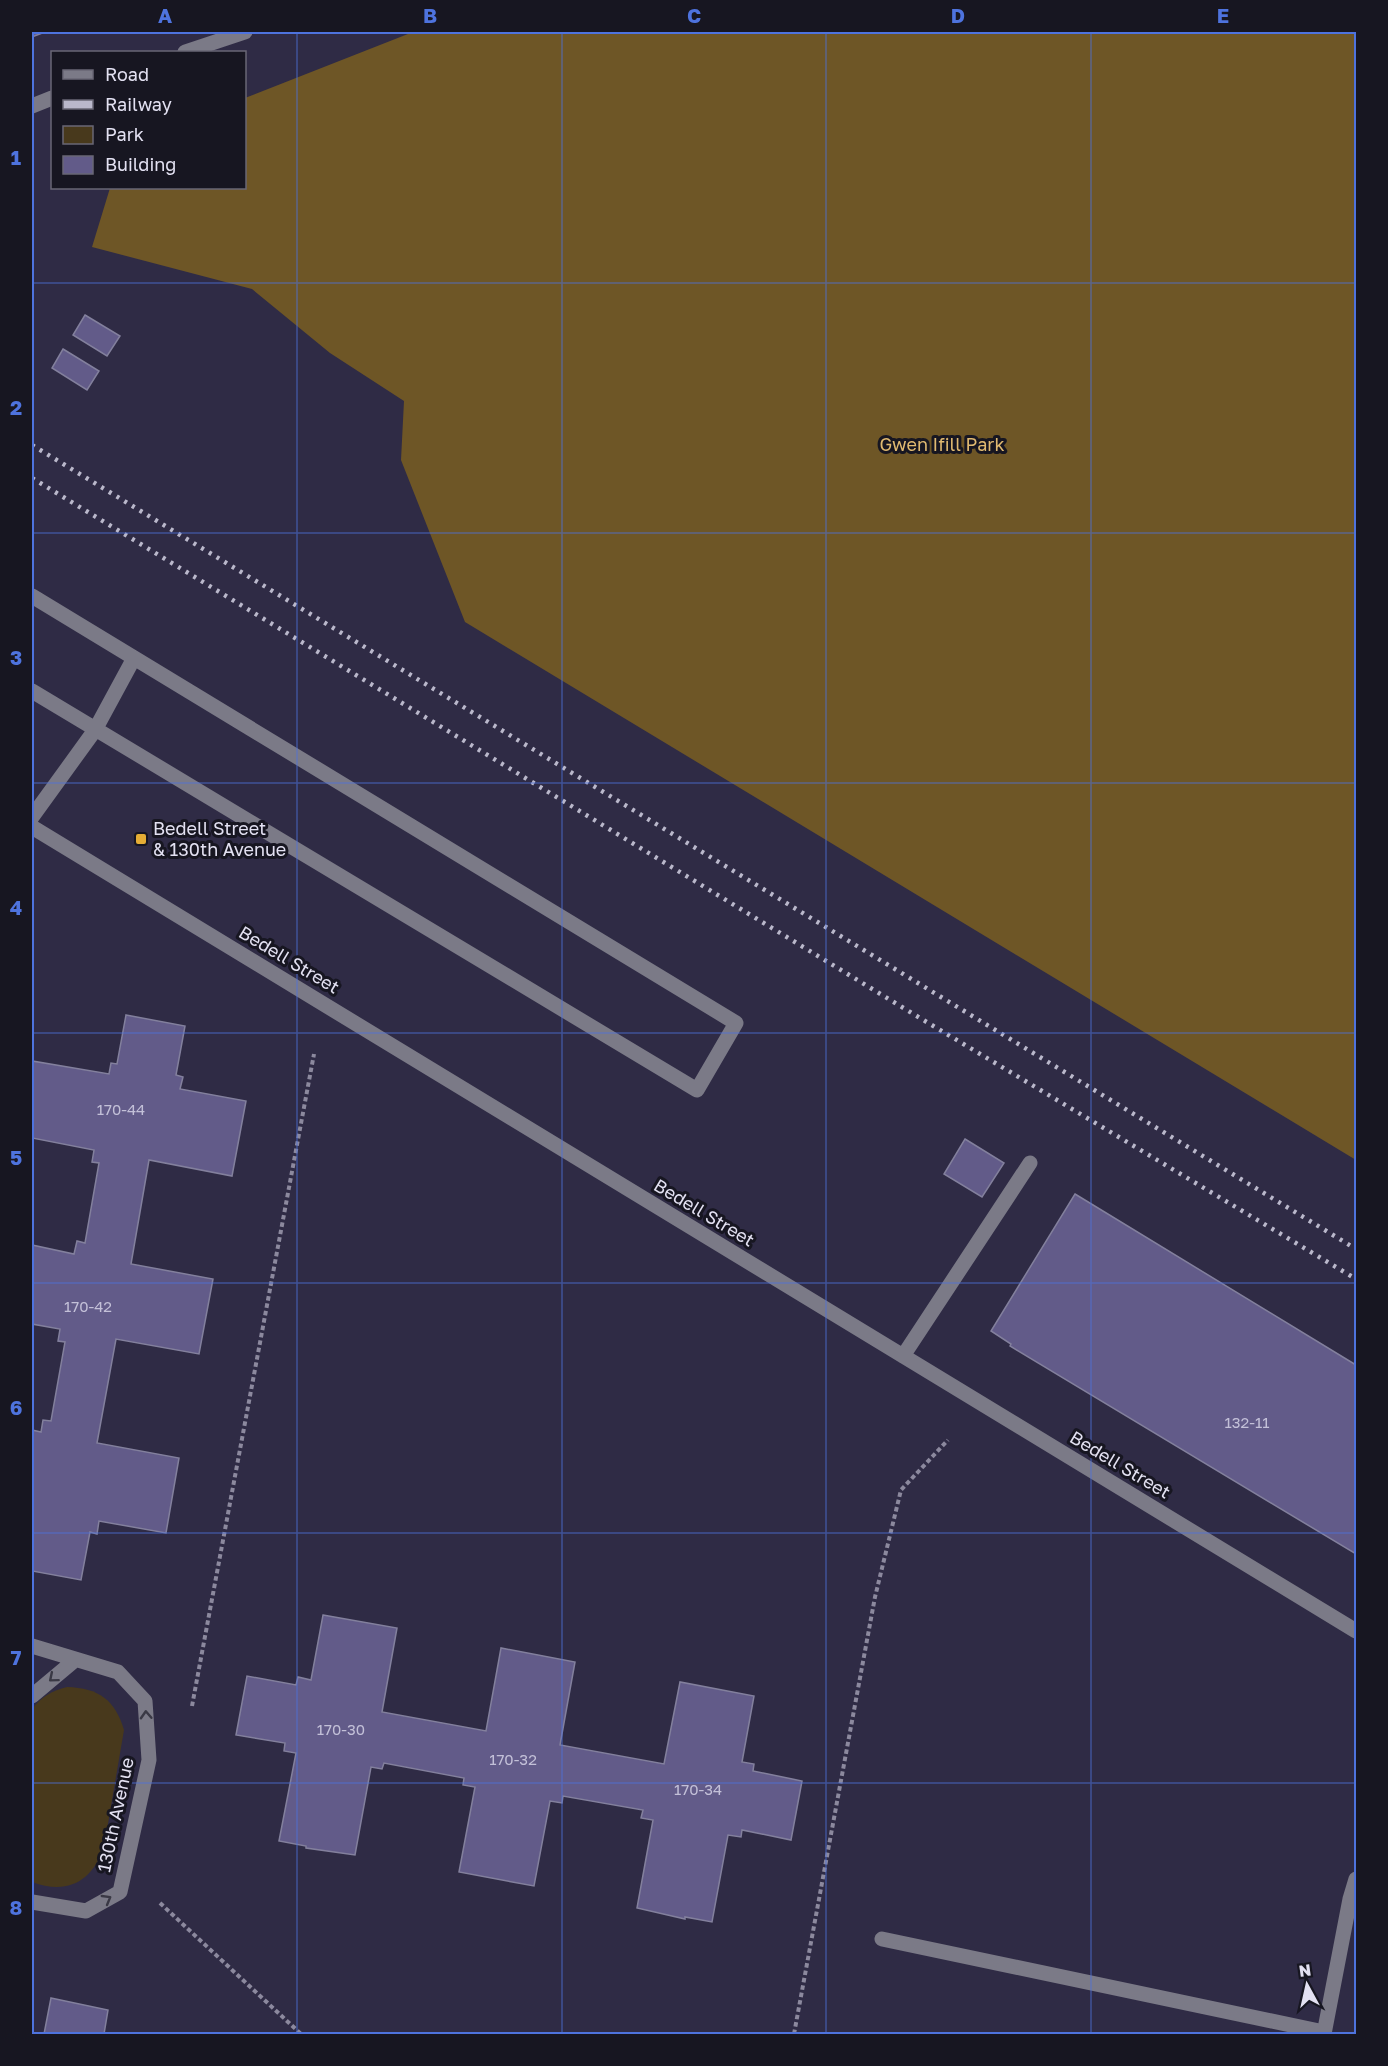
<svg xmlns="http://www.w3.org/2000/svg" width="1388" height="2066" font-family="'Golos Text',sans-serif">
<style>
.green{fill:#48391c}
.forest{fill:#6e5626}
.building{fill:#625b89;stroke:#83809d;stroke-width:1.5}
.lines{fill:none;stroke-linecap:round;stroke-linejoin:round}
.path{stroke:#8c899e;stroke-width:4;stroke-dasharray:4.5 3;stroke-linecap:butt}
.minor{stroke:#7b7a87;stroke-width:15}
.rail{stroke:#bab8cb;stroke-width:4.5;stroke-dasharray:3 6;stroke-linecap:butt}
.oneway{stroke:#3a3945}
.grid{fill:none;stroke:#4e73de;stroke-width:1.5;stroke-opacity:0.55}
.poi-dot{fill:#e5ad35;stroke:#171621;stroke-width:2}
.labels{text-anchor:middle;stroke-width:6;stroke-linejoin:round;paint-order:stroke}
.number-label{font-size:15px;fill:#c3c0d8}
.park-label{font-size:18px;fill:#e1ba71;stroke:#171621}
.poi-label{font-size:18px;fill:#e3e1f2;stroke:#171621;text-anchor:start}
.street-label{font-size:18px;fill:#e3e1f2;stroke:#171621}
.neatline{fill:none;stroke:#4e73de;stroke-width:2}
.grid-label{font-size:20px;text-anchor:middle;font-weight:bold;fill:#4e73de}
</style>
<rect width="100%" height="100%" fill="#2f2b45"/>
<path class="green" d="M67,1687C99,1688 115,1700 124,1730L104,1847C92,1882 67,1895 32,1882V1709C42,1696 52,1691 67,1687Z"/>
<path class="forest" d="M413,32H1356V1160L465,622L401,460L404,401L330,353L252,289L92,247L110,188H244L245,98Z"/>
<path class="building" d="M32,32H45L32,37Z
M85,315L120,336L107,356L73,335Z
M63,349L99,371L87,390L52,368Z
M126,1015L185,1026L176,1075L183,1077L180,1089L246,1101L232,1176L149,1160L131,1264L213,1279L199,1354L116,1339L97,1443L179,1458L166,1533L99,1521L97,1534L90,1532L81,1580L32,1571V1430L41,1432L43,1420L51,1421L65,1342L58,1341L60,1329L32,1324V1245L74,1254L77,1241L85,1243L99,1163L92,1162L94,1150L32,1138V1061L109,1074L111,1063L117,1064Z
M965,1139L1004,1163L982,1197L944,1174Z
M1075,1194L1356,1365V1554L1010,1346L1011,1344L991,1331Z
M323,1615L397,1628L382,1712L486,1731L501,1648L575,1662L560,1745L664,1764L680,1682L754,1696L742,1762L754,1764L753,1771L802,1781L791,1840L742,1830L741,1837L728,1835L712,1922L685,1917V1919L637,1908L653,1820L641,1818L643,1810L563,1796L562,1803L550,1801L534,1886L459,1872L475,1787L463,1785L464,1778L384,1763L382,1769L371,1767L355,1855L306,1848V1846L279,1841L296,1753L284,1751L285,1743L236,1735L247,1676L296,1685L298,1677L311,1680Z
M51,1998L108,2010L104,2034H44Z"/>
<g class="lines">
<path class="path" d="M192,1706L314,1054
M160,1903L301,2034
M794,2034L875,1597L901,1490L948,1440"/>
<path class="minor" d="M185,52L245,32
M32,106L52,98
M32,596L736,1023L697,1090L32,691
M32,817L95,730L134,658
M32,827L1356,1631
M903,1356L1030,1163
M32,1646L118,1672L145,1701L149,1760L120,1892L86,1911L32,1902
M32,1696L75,1660
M882,1939L1324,2032
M1324,2034L1350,1899L1356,1879"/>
<path class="rail" d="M32,445L1356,1249
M32,478L915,1015L1356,1279"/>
</g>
<defs><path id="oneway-chevron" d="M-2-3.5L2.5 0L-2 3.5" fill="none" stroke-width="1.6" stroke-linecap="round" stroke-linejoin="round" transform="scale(1.5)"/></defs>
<g class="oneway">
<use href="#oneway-chevron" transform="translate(53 1678) rotate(140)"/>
<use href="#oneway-chevron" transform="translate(146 1715) rotate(-93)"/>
<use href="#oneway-chevron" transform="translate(107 1899) rotate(-30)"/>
</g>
<path class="grid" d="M297,32V2034M562,32V2034M826,32V2034M1091,32V2034M32,283H1356M32,533H1356M32,783H1356M32,1033H1356M32,1283H1356M32,1533H1356M32,1783H1356"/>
<rect class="poi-dot" x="135" y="833" width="12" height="12" rx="3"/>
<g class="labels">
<g class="number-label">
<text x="121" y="1115">170-44</text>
<text x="88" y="1312">170-42</text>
<text x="1247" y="1428">132-11</text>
<text x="341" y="1735">170-30</text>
<text x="513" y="1765">170-32</text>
<text x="698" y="1795">170-34</text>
</g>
<g class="park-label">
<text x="942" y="451">Gwen Ifill Park</text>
</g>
<g class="poi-label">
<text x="153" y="835">Bedell Street<tspan x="153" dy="21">&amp; 130th Avenue</tspan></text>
</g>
<g class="street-label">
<text transform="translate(289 960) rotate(31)" y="6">Bedell Street</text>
<text transform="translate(704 1213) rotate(31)" y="6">Bedell Street</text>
<text transform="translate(1120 1465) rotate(31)" y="6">Bedell Street</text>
<text transform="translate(116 1815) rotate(-78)" y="6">130th Avenue</text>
</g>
</g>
<rect width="1388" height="2066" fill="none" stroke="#171621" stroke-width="66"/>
<rect x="51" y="51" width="195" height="138" fill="#171621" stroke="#696775" stroke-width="1.5"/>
<rect x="63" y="70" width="30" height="9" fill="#7b7a87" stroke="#696775" stroke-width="1.5"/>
<text x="105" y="81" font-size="18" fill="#e3e1f2">Road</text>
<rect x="63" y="100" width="30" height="9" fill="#bab8cb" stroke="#696775" stroke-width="1.5"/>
<text x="105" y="111" font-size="18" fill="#e3e1f2">Railway</text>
<rect x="63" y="126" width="30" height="18" fill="#48391c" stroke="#696775" stroke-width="1.5"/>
<text x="105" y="141" font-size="18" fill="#e3e1f2">Park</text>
<rect x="63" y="156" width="30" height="18" fill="#625b89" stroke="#696775" stroke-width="1.5"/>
<text x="105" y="171" font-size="18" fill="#e3e1f2">Building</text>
<g transform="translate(1307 1985) rotate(352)" stroke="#171621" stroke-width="4.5" paint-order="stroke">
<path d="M0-4.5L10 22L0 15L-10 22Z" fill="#e3e1f2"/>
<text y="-9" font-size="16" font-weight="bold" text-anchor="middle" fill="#e3e1f2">N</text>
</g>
<rect x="33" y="33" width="1322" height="2000" class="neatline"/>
<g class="grid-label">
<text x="165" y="23">A</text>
<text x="430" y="23">B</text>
<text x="694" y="23">C</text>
<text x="958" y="23">D</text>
<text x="1223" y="23">E</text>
<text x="16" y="165">1</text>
<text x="16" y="415">2</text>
<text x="16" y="665">3</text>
<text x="16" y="915">4</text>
<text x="16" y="1165">5</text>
<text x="16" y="1415">6</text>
<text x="16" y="1665">7</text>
<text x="16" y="1915">8</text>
</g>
</svg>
